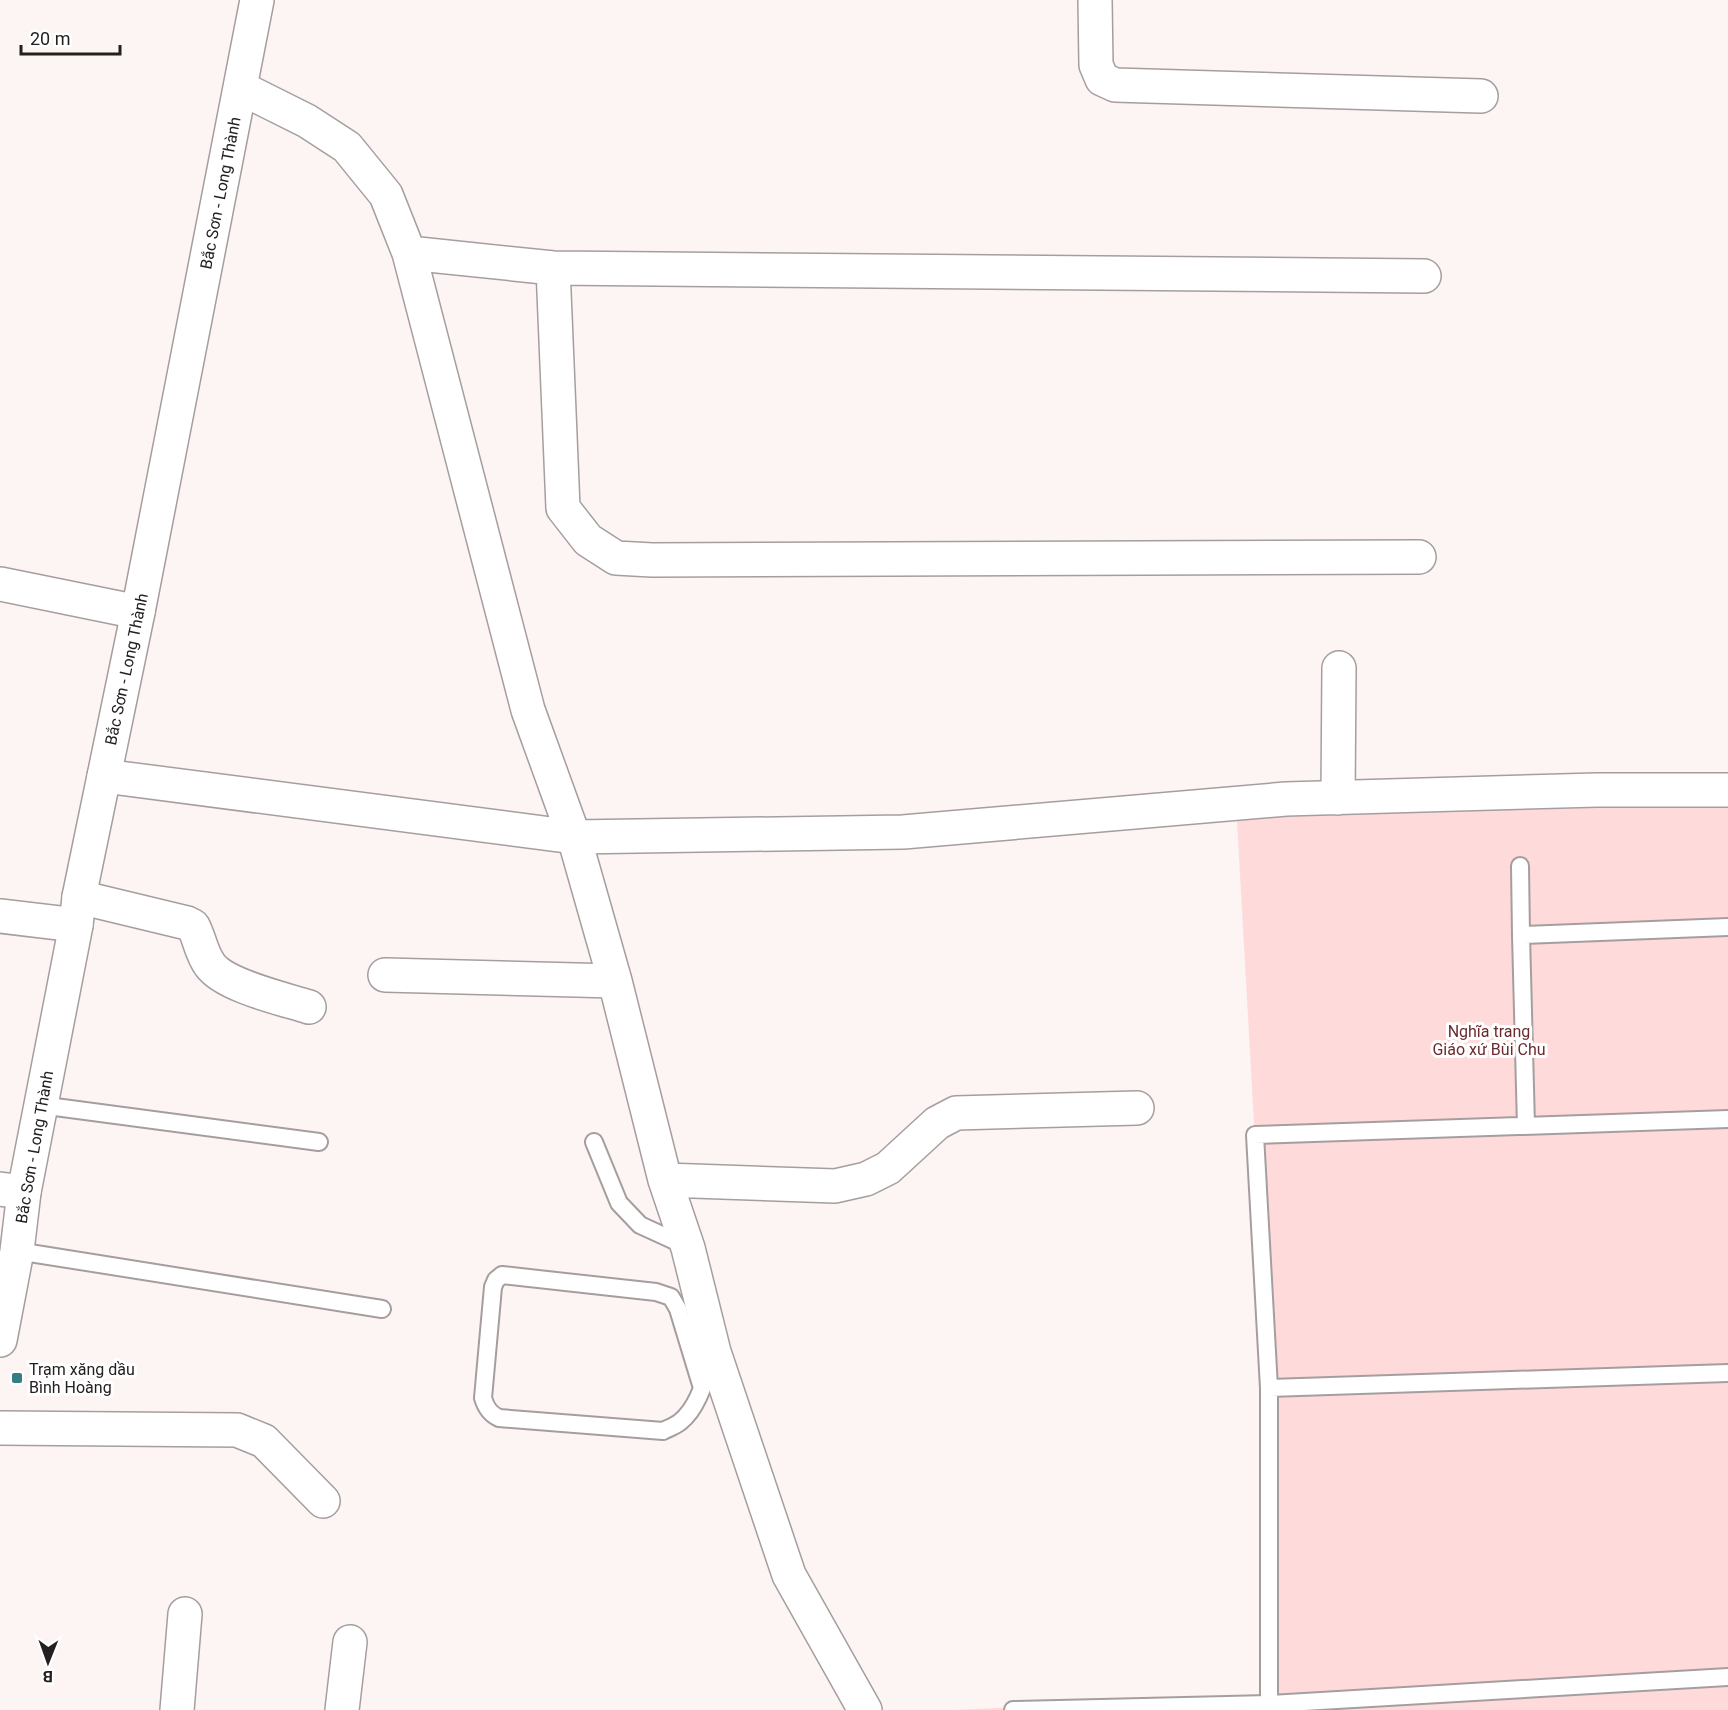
<svg xmlns="http://www.w3.org/2000/svg" width="1728" height="1710" font-family="Roboto,sans-serif">
<style>
.green{fill:#fedbda}
.lines{fill:none;stroke-linecap:round;stroke-linejoin:round}
.lane-casing{stroke:#a69e9e;stroke-width:20}
.street-casing{stroke:#a69e9e;stroke-width:36}
.secondary-casing{stroke:#a69e9e;stroke-width:36}
.lane{stroke:#fff;stroke-width:16}
.street{stroke:#fff;stroke-width:33}
.secondary{stroke:#fff;stroke-width:33}
.poi-dot{fill:#357e82;stroke:#fff;stroke-width:2}
.labels{text-anchor:middle;stroke-width:6;stroke-linejoin:round;paint-order:stroke}
.street-label{font-size:16px;fill:#232020;stroke:#fff}
.park-label{font-size:16px;fill:#6b2b2e;stroke:#fff}
.poi-label{font-size:16px;fill:#232020;stroke:#fff;text-anchor:start}
</style>
<rect width="100%" height="100%" fill="#fdf4f4"/>
<path class="green" d="M1728,796V1710H954L1260,1696L1269,1388L1236,804Z"/>
<g class="lines">
<g class="lane-casing">
<path id="lane" d="M1520,866L1521,935
M40,1105L319,1142
M1526,1126L1521,935L1728,927
M594,1142L619,1203L640,1225L688,1247
M17,1251L382,1309
M702,1388L678,1309L671,1297L656,1292L502,1275L496,1280L493,1287L483,1398C486,1408 490,1414 499,1418L663,1431C669,1428 675,1426 680,1422C698,1408 705,1380 712,1358
M1269,1388L1255,1135L1728,1119
M1269,1704V1388L1728,1373
M1013,1710L1269,1704L1728,1677"/>
</g>
<g class="street-casing">
<path id="street" d="M1095,0L1096,65L1102,79L1115,85L1481,96
M241,88L307,121L347,147L386,195L409,253L528,710L574,837L615,981L665,1180L688,1248L714,1352L789,1575L865,1710
M409,253L553,268L1424,276
M553,268L563,508L588,540L616,558L652,560L1419,557
M0,584L138,612
M104,776L574,837L903,832L1286,799L1597,790H1728
M1338,798L1339,668
M79,897L187,923L193,926C200,939 201,953 210,965C225,986 284,999 309,1007
M0,916L76,925
M385,975L615,981
M665,1180L835,1186L866,1179L888,1168L937,1123L956,1113L1137,1108
M0,1189L24,1192
M0,1428L237,1430L264,1441L323,1501
M177,1710L185,1614
M342,1710L350,1642"/>
</g>
<g class="secondary-casing">
<path id="secondary" d="M0,1340L17,1251L24,1192L76,925L79,897L138,612L257,0"/>
</g>
<use href="#lane" class="lane"/>
<use href="#street" class="street"/>
<use href="#secondary" class="secondary"/>
</g>
<rect class="poi-dot" x="11" y="1372" width="12" height="12" rx="3"/>
<g class="labels">
<g class="street-label">
<text transform="translate(220 193) rotate(-79)" y="6">Bắc Sơn - Long Thành</text>
<text transform="translate(126 669) rotate(-78)" y="6">Bắc Sơn - Long Thành</text>
<text transform="translate(34 1147) rotate(-80)" y="6">Bắc Sơn - Long Thành</text>
</g>
<g class="park-label">
<text x="1489" y="1037">Nghĩa trang<tspan x="1489" dy="18">Giáo xứ Bùi Chu</tspan></text>
</g>
<g class="poi-label">
<text x="29" y="1375">Trạm xăng dầu<tspan x="29" dy="18">Bình Hoàng</tspan></text>
</g>
</g>
<g transform="translate(48 1662) rotate(181)" stroke="#ffffff" stroke-width="4.5" paint-order="stroke">
<path d="M0-4.5L10 22L0 15L-10 22Z" fill="#232020"/>
<text y="-9" font-size="16" font-weight="bold" text-anchor="middle" fill="#232020">B</text>
</g>
<path d="M21 45v9h99v-9" fill="none" stroke="#232020" stroke-width="3"/>
<text x="30" y="45" font-size="18" fill="#232020" stroke="#ffffff" stroke-width="4.5" paint-order="stroke">20 m</text>
</svg>
